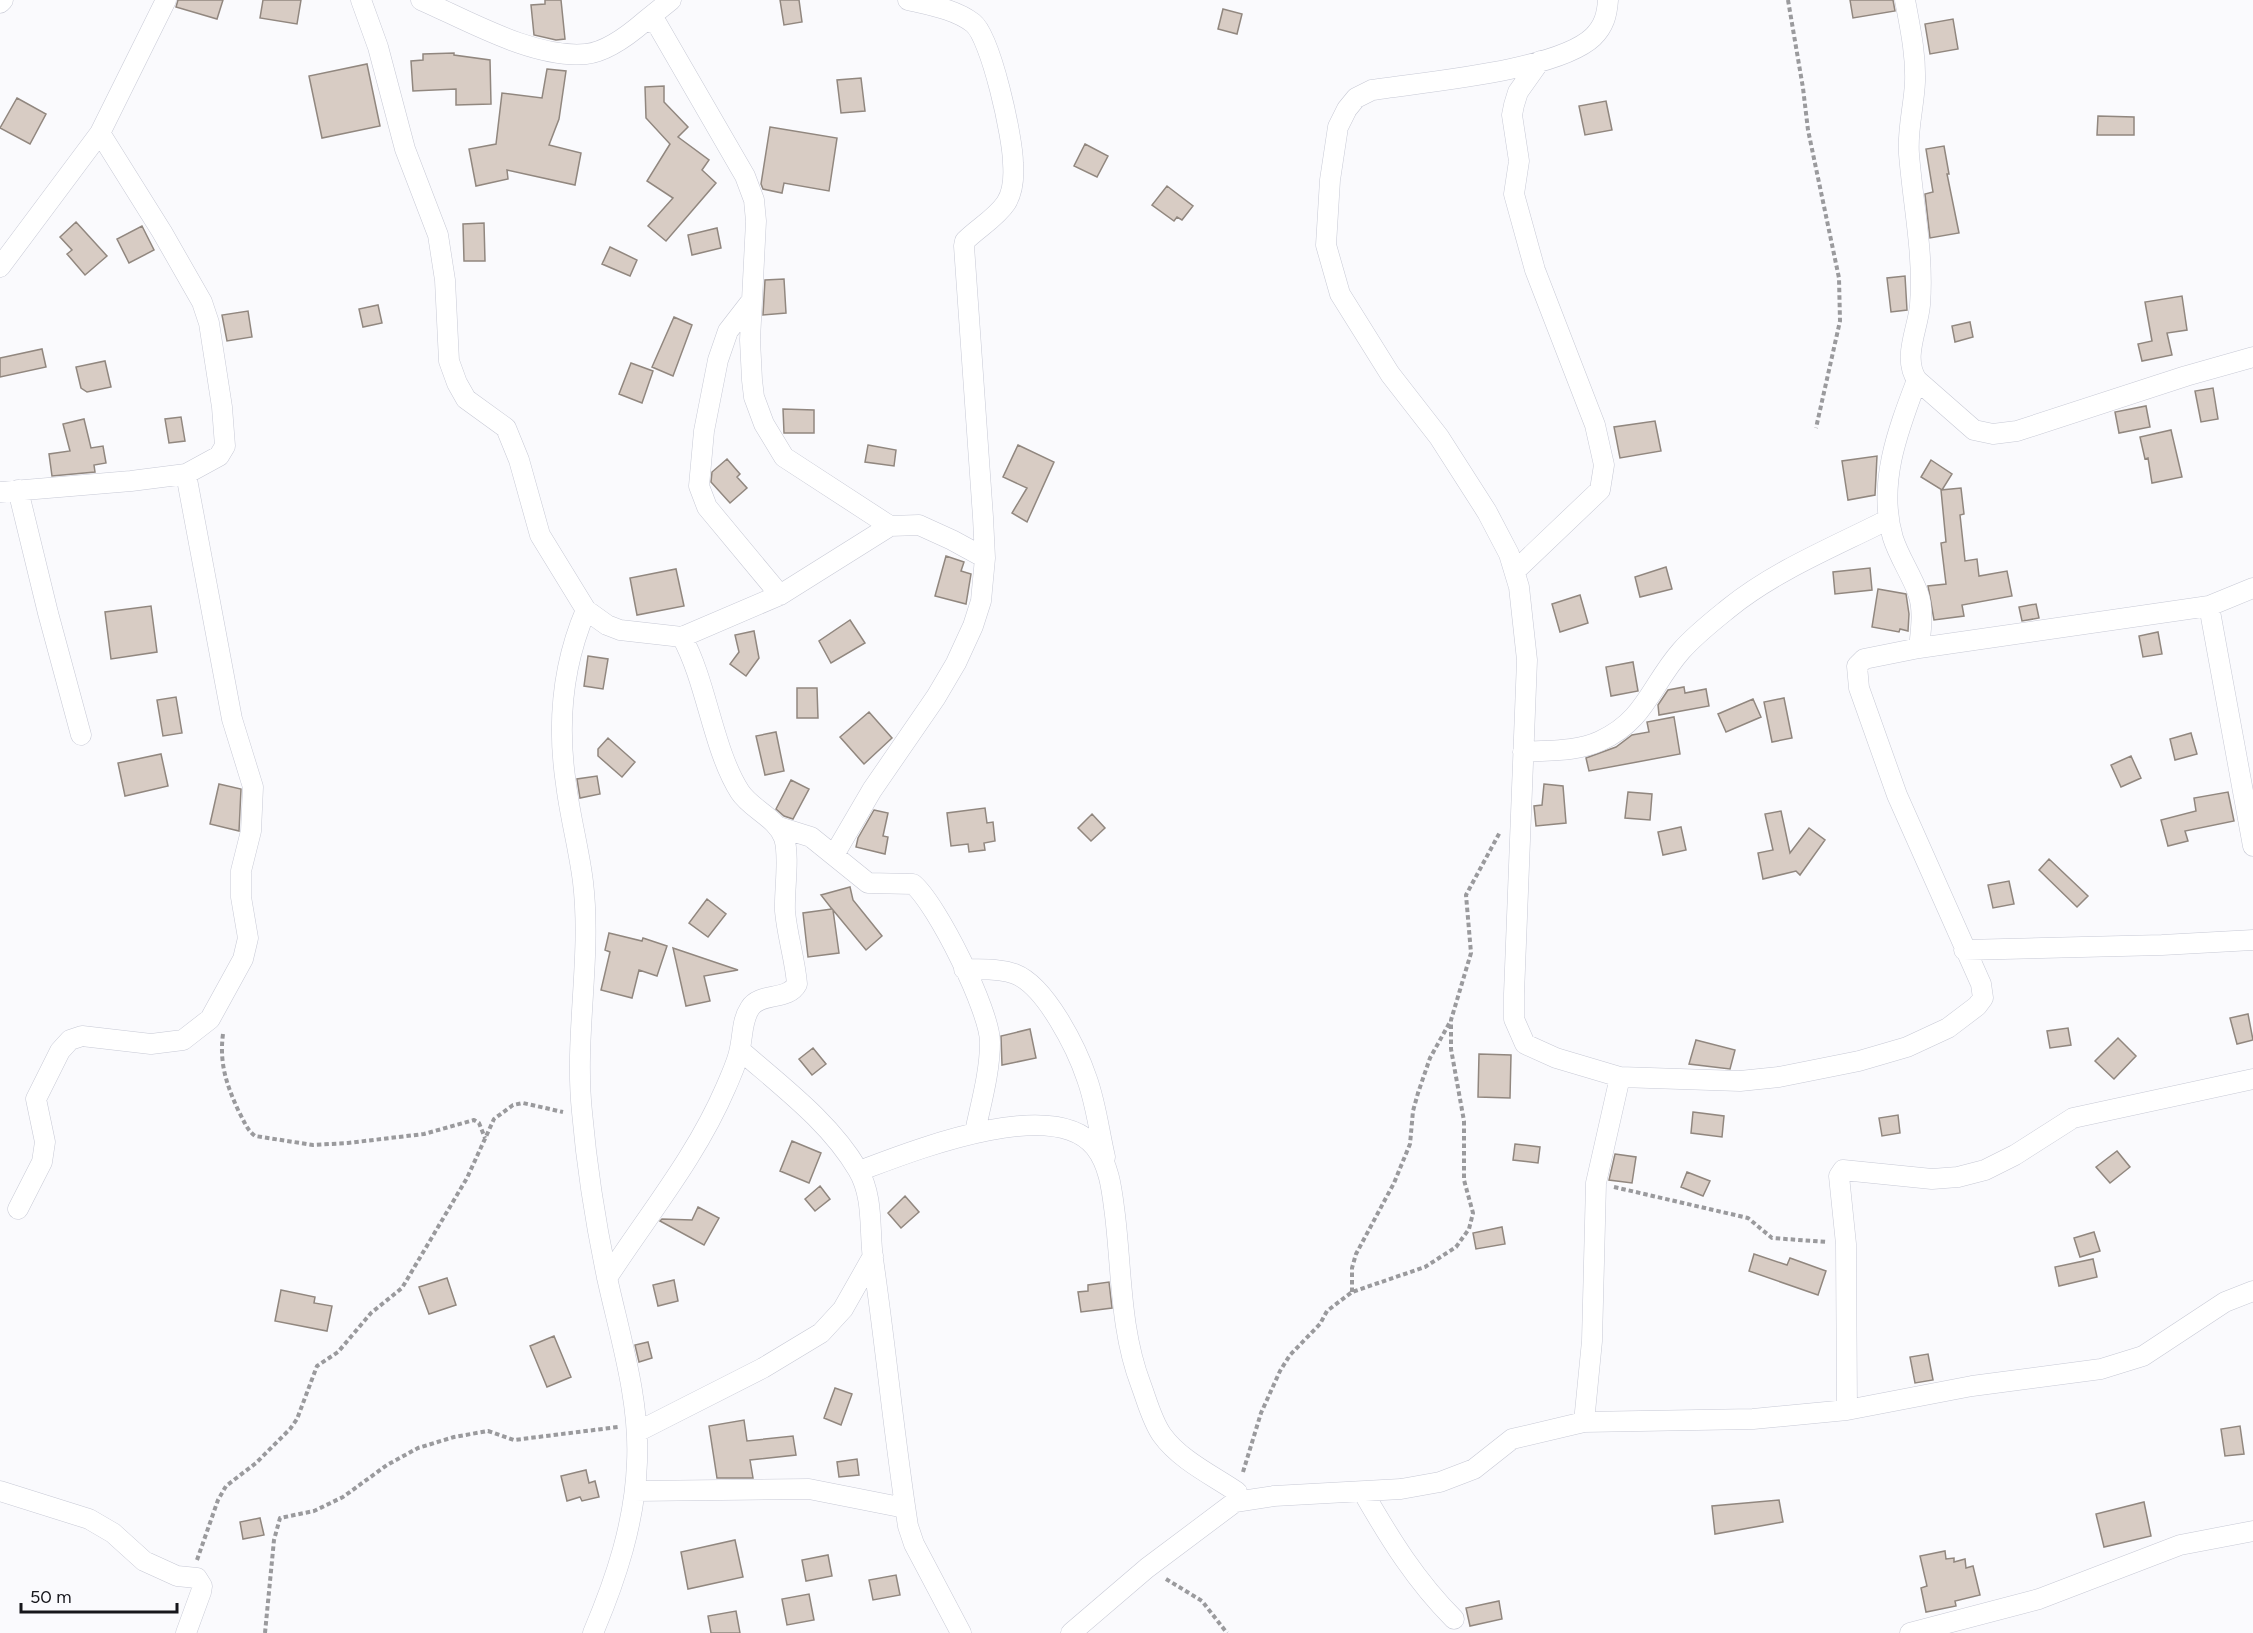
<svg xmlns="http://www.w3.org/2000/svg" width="2253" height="1633" font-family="Figtree,sans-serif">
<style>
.building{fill:#d8ccc4;stroke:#91877f;stroke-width:1.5}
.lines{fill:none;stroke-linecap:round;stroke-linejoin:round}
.street-casing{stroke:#c7c9d5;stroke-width:21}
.path{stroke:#9a9a9d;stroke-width:4;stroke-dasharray:4.5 3;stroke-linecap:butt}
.street{stroke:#fff;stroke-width:20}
</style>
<rect width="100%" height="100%" fill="#fafafd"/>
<path class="building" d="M178,0H223L217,19L176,7Z
M263,0H301L297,24L260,18Z
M545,0H561L565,39L556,40L534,35L531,5L545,4Z
M780,0H799L802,22L784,25Z
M1850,0H1893L1895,11L1853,18Z
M1223,9L1242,14L1237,34L1218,29Z
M1953,19L1958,49L1930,54L1925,24Z
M454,53V55L490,60L491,104L456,105V89L413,91L411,61L423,60V54Z
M367,64L380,126L322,138L309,76Z
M547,69L566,71L559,119L549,145L581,153L575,185L507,170L508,179L476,186L469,149L496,144L502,93L542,98Z
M861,78L865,111L841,113L837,80Z
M664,86V102L688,127L678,137L709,160L702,170L716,183L666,241L648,226L673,198L647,181L670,144L646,118L645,87Z
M17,98L46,114L30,144L0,128Z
M1606,101L1612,130L1585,135L1579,106Z
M2098,116L2134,117V135H2097Z
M770,127L837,138L829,191L784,183L782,193L763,189L761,184Z
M1085,144L1108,156L1097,177L1074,166Z
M1944,146L1949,174H1947L1959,233L1930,238L1925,194L1933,192L1926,149Z
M1167,186L1193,206L1182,220L1177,217L1174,221L1152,205Z
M76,222L107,256L85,275L67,254L72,250L60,237Z
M484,223L485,261H464L463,224Z
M142,226L154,250L129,263L117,239Z
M717,228L721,248L692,255L688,235Z
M610,247L637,260L630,276L602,264Z
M1905,276L1907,310L1891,312L1887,278Z
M784,279L786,313L763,315L765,280Z
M2182,296L2187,330L2167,333L2172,355L2142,361L2138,344L2152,341L2145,302Z
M378,305L382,323L363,327L359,309Z
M248,311L252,337L227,341L222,315Z
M674,317L692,325L673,376L652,367Z
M1970,322L1973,337L1955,342L1952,326Z
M42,349L46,367L0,377V358Z
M105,361L111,387L87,392L81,388L76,367Z
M631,363L653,371L642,403L619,394Z
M2213,388L2218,419L2201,422L2195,391Z
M2146,406L2150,427L2119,433L2115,412Z
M783,409L814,410V433H784Z
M181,417L185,441L169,443L165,419Z
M84,419L91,448L103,446L106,463L94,465L95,472L52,476L49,454L70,451L63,424Z
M1655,421L1661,451L1620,458L1614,427Z
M2171,430L2182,477L2152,483L2148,458L2145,459L2140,437Z
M868,445L896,450L894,466L865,462Z
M1018,445L1054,462L1027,522L1012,513L1027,488L1003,477Z
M1877,456L1875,495L1848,500L1842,461Z
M727,459L740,474L737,477L747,488L730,503L711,482L712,472Z
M1931,460L1952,474L1942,490L1921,477Z
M1961,488L1964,514L1960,515L1965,561L1977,559L1979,576L2007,571L2012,596L1962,605L1964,616L1934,620L1928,586L1946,584L1941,543L1946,542L1941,490Z
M946,556L964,562L961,571L971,574L966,604L935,596Z
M1666,567L1672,589L1640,597L1635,577Z
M1870,568L1872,590L1835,594L1833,572Z
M676,569L684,606L637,615L630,578Z
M1878,589L1906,594L1909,614L1908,631L1900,629L1899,632L1872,627Z
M1580,595L1588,623L1560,632L1552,604Z
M2036,604L2039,618L2022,621L2019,607Z
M151,606L157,652L111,659L105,612Z
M850,620L865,643L831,663L819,641Z
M754,631L759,658L746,676L730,664L739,652L735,635Z
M2158,632L2162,654L2143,657L2139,636Z
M588,656L608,659L603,689L584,686Z
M1633,662L1638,691L1611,696L1606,667Z
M1684,687L1685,693L1706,689L1709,706L1659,715L1658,705L1668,690Z
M797,688H817L818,718H797Z
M176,697L182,733L163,736L157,700Z
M1784,698L1792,738L1772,742L1764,702Z
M1753,699L1761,717L1726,732L1718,714Z
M869,712L892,738L864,764L840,737Z
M1674,717L1680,754L1589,771L1586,758L1616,747L1632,735L1649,732L1647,722Z
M776,732L784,771L765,775L756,736Z
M2191,733L2197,754L2175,760L2170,739Z
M608,738L635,762L622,777L598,756V749Z
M161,754L168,786L125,796L118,763Z
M2131,756L2141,778L2121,787L2111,765Z
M597,776L600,794L580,798L577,779Z
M791,780L809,789L793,819L784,816L776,809Z
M219,784L241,789L239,831L210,824Z
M1544,784L1563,786L1566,823L1536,826L1534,806L1542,805Z
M1628,792L1652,794L1650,820L1625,818Z
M2228,792L2234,821L2185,831L2188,841L2168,846L2161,820L2196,811L2194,798Z
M985,808L987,823L993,822L995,841L984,843L985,850L969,852L968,844L951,846L947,813Z
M874,810L888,813L883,836L888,837L885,854L856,847L858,838Z
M1781,811L1790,853L1809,828L1825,840L1800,875L1796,871L1763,879L1758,853L1773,850L1765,814Z
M1092,814L1105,828L1091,841L1078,828Z
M1681,827L1686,850L1663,855L1658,832Z
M2049,859L2088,896L2077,907L2039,870Z
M2009,881L2014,904L1993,908L1988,885Z
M850,887L853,900L882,936L866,950L833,910L839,953L808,957L803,913L832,909L821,895Z
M707,899L726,914L708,937L689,923Z
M609,933L642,941L643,938L667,946L657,976L639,970L632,998L601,990L610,952L605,950Z
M673,948L738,970L704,976L710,1001L686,1006Z
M2248,1014L2253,1040L2237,1044L2230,1018Z
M2068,1028L2071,1045L2050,1048L2047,1031Z
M1030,1029L1036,1058L1002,1065L1001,1036Z
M2118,1038L2136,1056L2114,1079L2095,1061Z
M1696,1040L1735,1050L1730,1069L1689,1064Z
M813,1048L826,1064L812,1075L799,1059Z
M1479,1054L1511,1055L1510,1098L1478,1097Z
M1693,1112L1724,1116L1722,1137L1691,1133Z
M1898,1115L1900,1133L1882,1136L1879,1118Z
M792,1141L821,1153L809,1183L780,1171Z
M1515,1144L1540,1147L1538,1163L1513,1160Z
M2117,1151L2130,1167L2110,1183L2096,1167Z
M1615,1154L1636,1157L1632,1183L1609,1180Z
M1687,1172L1710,1181L1703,1196L1681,1187Z
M820,1186L830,1199L815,1211L805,1199Z
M905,1196L919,1212L901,1228L888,1213Z
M698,1207L719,1218L704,1245L660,1221L662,1219L692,1220Z
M1502,1227L1505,1244L1476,1249L1473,1233Z
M2094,1232L2100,1251L2080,1257L2074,1238Z
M1754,1254L1787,1265L1790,1258L1826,1271L1818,1295L1749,1271Z
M2093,1259L2097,1277L2059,1286L2055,1267Z
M447,1278L456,1305L429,1314L419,1287Z
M674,1280L678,1301L658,1306L653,1285Z
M1109,1282L1112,1308L1081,1312L1078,1292L1088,1291V1285Z
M281,1290L315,1297L314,1303L332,1306L327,1331L275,1321Z
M554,1336L571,1377L547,1387L530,1346Z
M648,1342L652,1358L639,1362L635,1345Z
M1928,1354L1933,1380L1915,1383L1910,1357Z
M835,1388L852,1394L841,1425L824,1418Z
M744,1420L747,1441L793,1436L796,1455L750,1460L753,1478H717L709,1426Z
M2240,1426L2244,1454L2225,1456L2221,1429Z
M857,1459L859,1475L839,1477L837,1462Z
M586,1470L589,1483L595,1481L599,1497L582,1501L580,1497L567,1501L561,1476Z
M1779,1500L1783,1522L1715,1534L1712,1506Z
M2144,1502L2151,1536L2104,1547L2096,1514Z
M260,1518L264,1535L243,1539L240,1522Z
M735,1540L743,1577L688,1589L681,1552Z
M1945,1551L1946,1559L1954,1558V1562L1965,1559L1966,1568L1973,1566L1980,1595L1955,1601L1956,1606L1926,1612L1921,1588L1927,1586L1920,1556Z
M828,1555L832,1576L806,1581L802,1560Z
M896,1575L900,1595L873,1600L869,1580Z
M809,1594L814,1620L787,1625L782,1599Z
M1499,1601L1502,1619L1470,1626L1466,1608Z
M736,1611L740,1633H711L708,1616Z"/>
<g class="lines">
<g class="street-casing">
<path id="street" d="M361,0L378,47L405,149L438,235L445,280L449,361L457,383L466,399L506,428L519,460L540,535L586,610L607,625L620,630L682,637C707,683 713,750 740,792C751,809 777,818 784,838C790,856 784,891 785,911C787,935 795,959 797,984C788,1001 760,992 750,1008C742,1020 743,1034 740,1048C738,1061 731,1075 726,1087C696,1157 648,1215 607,1278
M421,0C467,20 534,59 586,54C607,52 630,34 645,21L657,24L745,176L754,200L756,221L750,340L752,380L754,397L764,424L784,457L890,526
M1608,0C1607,15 1604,26 1593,37C1557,71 1424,82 1372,90L1356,98L1347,109L1338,127L1330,180L1326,245L1340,294L1390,374L1439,437L1487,512L1509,554L1519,587L1527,660L1514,994V1019L1525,1044L1556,1058L1620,1077L1740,1081L1779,1077L1859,1061L1907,1047L1948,1028L1977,1006L1983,998L1981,984L1897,795L1859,688L1857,666L1864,659L1919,648L2209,606L2253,588
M1905,0C1910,27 1916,54 1915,82C1914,106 1907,130 1909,154C1913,205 1924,254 1920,305C1918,329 1902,358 1917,380L1974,430L1993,434L2017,431L2186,376L2253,357
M0,3L3,0
M645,21L671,0
M0,267L100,133L166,0
M752,300L728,331L718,360L704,431L699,486L707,507L780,595
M1917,380C1898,430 1877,484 1893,538C1899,557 1911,574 1918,593C1924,610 1921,630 1919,648
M18,490L48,613L81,735
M0,492L131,481L186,474L219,456L225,446L222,407L209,323L202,302L162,232L100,133
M1515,571L1600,490L1604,465L1595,425L1535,270L1514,194L1519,161L1512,115L1514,105L1518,92L1540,61
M2209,606L2253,846
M586,610C562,666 557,724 566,784C570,817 579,849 583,882C592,958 574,1035 582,1112C587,1169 596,1226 608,1282C621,1340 640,1402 637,1462C635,1522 616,1579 593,1633
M682,637L780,595L890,526L919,525L952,540L985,558
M1523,752C1549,750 1576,752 1600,741C1645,721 1651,685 1681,651C1695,635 1713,621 1729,608C1776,570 1836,546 1889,519
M779,827L811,837L868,883L913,884C937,904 990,1011 990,1042C990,1072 981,1103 975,1132
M834,855L872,790L936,697L956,663L973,626L981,601L985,558L983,517L964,246L965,241C978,228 996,218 1006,203C1013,192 1014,176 1013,163C1013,138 991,37 973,23C955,9 929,5 908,0
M1964,950L2162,945L2253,940
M964,969C981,970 999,968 1015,974C1046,986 1077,1049 1087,1079C1096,1104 1099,1131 1105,1157
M740,1050C781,1086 830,1122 858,1170C874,1197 869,1230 873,1259C886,1348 894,1437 908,1526L914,1544L961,1633
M859,1171C910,1152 1053,1094 1095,1147C1110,1166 1112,1192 1115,1215C1122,1273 1120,1330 1141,1385C1147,1401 1152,1421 1162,1435C1180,1460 1212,1475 1237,1492
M18,1209L42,1162L45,1142L36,1099L60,1051L70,1040L82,1036L151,1044L183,1040L210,1019L243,959L248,938L241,897V871L251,831L253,787L232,719L186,474
M1847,1410L1846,1244L1839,1176L1843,1170L1932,1179L1958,1177L1985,1170L2015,1155L2073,1118L2253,1079
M1584,1422L1592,1341L1596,1183L1620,1077
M637,1432L763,1368L821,1333L843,1309L873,1256
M0,1491L89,1519L113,1533L144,1561L177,1576L197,1578L202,1586L201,1592L186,1633
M635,1491L809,1489L905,1508
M1363,1492C1390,1539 1416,1581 1454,1619
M1071,1633L1147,1568L1235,1502L1274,1496L1401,1489L1440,1482L1474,1469L1512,1439L1584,1422L1753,1419L1847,1410L1972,1386L2101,1369L2143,1356L2225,1302L2253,1291
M1910,1633L2039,1599L2180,1545L2253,1531"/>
</g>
<path class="path" d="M1788,0L1803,88L1808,130L1839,278L1840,321L1816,428
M223,1034C219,1064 227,1086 239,1112C244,1121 247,1130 255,1136L313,1145L348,1143L424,1134L474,1120L479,1123L485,1138
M1614,1187L1748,1218L1772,1238L1827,1242
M1352,1292V1268L1356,1254L1394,1183L1410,1144L1413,1111L1418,1093L1430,1058L1450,1022
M1243,1472L1261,1413L1280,1371L1290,1355L1320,1324L1327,1311L1352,1292L1425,1267L1456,1247L1469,1229L1473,1213L1464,1180V1121L1451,1049V1020L1471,953L1466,895L1500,832
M197,1560L218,1500L226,1486L256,1463L290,1429L297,1419L317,1366L338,1352L371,1313L402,1288L467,1178L494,1119L513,1105L523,1103L563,1112
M1166,1579L1202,1601L1227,1633
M265,1633L274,1540L280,1518L314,1511L343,1497L387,1465L418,1448L454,1437L488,1431L514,1440L618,1427"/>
<use href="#street" class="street"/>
</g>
<path d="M21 1603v9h156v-9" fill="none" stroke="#16161b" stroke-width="3"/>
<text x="30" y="1603" font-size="18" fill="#16161b" stroke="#fafafd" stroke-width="4.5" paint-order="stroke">50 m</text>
</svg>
